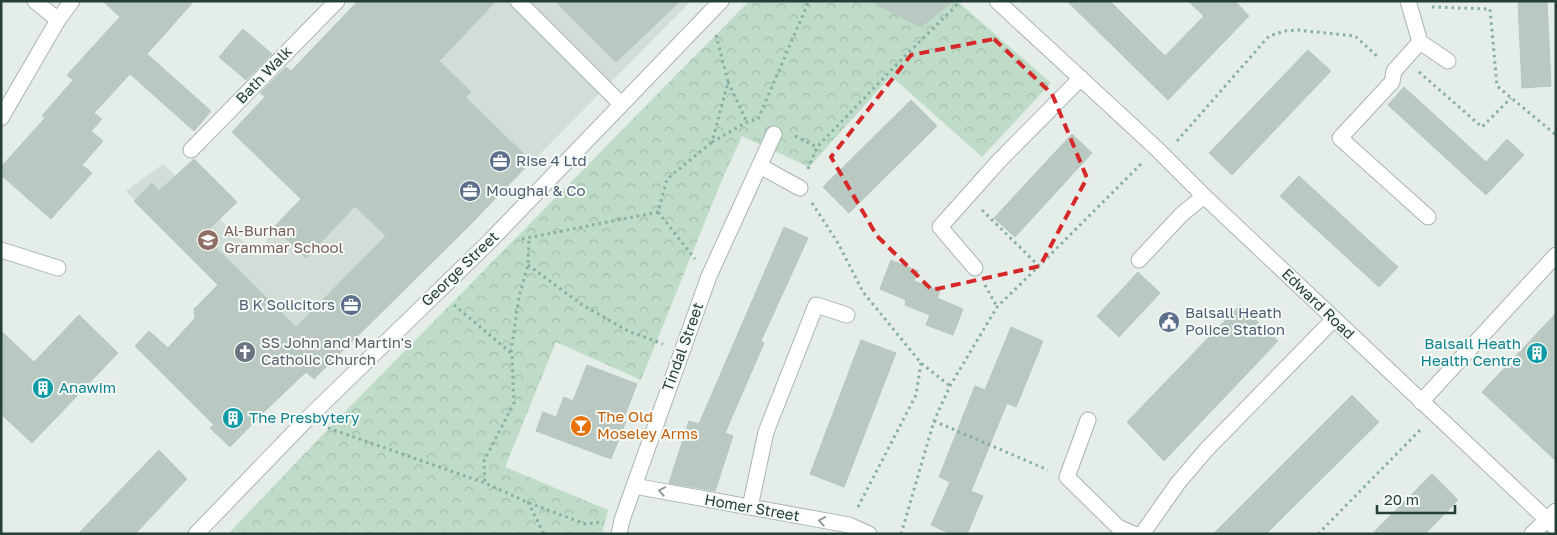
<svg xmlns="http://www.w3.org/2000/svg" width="1557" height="535" font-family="'Golos Text',sans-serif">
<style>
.built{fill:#d3ddd8}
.park{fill:url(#park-crowns)}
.building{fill:#bac8c2;stroke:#b7c6c0}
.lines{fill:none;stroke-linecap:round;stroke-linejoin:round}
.minor-casing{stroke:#a8b5b0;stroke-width:17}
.path{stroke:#87aea3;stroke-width:3;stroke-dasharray:2.5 4;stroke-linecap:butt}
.minor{stroke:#fff;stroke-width:15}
.oneway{stroke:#929e9b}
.marked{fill:none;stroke:#d62828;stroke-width:4;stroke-dasharray:10 6;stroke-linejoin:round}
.labels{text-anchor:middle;stroke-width:4;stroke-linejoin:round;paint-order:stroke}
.street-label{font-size:15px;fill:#253e37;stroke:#f5faf7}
.service-label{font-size:15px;fill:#4e5e75;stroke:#f5faf7;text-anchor:start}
.education-label{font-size:15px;fill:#785e54;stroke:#f5faf7;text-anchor:start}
.worship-label{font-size:15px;fill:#5b616d;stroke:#f5faf7;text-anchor:start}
.culture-label{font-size:15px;fill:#0d838f;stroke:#f5faf7;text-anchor:start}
.food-label{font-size:15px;fill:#c56008;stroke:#f5faf7;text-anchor:start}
</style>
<defs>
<pattern id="park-crowns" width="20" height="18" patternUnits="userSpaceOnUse" patternTransform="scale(1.25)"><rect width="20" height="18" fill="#bfdcc8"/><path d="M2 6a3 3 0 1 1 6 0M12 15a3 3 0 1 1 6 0" fill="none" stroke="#a4beac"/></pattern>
</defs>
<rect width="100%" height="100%" fill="#e5ede9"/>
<path class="built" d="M371,1H691L469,226Z
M163,164L258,256L274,227L306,257L355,206L422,271L314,379L126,191Z"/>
<path class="park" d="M749,1H870L921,27L953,1H957L1051,83L982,157L891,76L809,167L742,136L721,182L641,380L556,342L505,467L608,510L602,534H228L329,428Z"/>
<path class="building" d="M103,1H194L147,54L211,111L194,131L130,74L94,113L102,119L91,131L103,141L82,165L92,173L51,219L1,175V167L45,118L42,116L73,80L67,75L120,17Z
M358,1H496L439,61L471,92L465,97L531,161L469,226L314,379L306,372L265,411L230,447L210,428L214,425L135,346L149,331L168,348L195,318L194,309L218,285L134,201L152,183L159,191L194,159L237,202L203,235L296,327L386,236L355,206L306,258L274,227L301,199L232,132L265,97L260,93L286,67L291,71Z
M555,1H680L616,62Z
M870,1H953L921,27Z
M1067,1H1110L1165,56L1204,16L1188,1H1235L1249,16L1168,100Z
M1518,1H1547L1551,86L1522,88Z
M243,29L272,54L246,80L219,57Z
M1308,50L1331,71L1232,175L1209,153Z
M1404,87L1486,162L1507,139L1524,155L1486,195L1388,105Z
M911,100L937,126L849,213L823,187Z
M1072,134L1092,153L1015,237L994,218Z
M1299,176L1398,267L1379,287L1280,196Z
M784,227L808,238L761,341L764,343L725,433L733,436L715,491L669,483L689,421L699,424Z
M891,260L918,271L914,281L940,291L937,298L963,309L953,335L926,325L930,315L905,305L906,300L880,289Z
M1138,272L1160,293L1119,337L1097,316Z
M1240,305L1278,341L1164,461L1127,422Z
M1556,313V461L1482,392Z
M79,315L118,353L32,443L1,414V331L34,362Z
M1011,327L1043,341L1016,407L1007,403L971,491L983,496L967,534H951L931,525L950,482L939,477L975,386L985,390Z
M861,340L896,353L844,487L810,474Z
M587,365L637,384L623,420L626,421L611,459L536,431L543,412L556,417L564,397L573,401Z
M1352,395L1379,422L1287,513L1266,534H1213Z
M159,450L187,479L135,534H78Z
M1432,474L1458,500L1425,534H1372Z"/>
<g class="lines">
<g class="minor-casing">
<path id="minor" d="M35,1L58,20
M518,1L621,104
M997,1L1156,148L1204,196L1556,528
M1408,1L1420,42L1394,71L1392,82L1340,138L1428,217
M1420,42L1448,61
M1,118L58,20L72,1
M191,150L337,1
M760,166L800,188
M1,250L58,268
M1139,260L1181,215L1204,196
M975,268L940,227L998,162L1081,78
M1421,402L1556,255
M1088,420L1067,477L1118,527L1134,534
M634,486L849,525L869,534
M750,507L766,432L816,305L847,315
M196,534L306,420L490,241L721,1
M619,534L622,520L634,486L709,276L774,134
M1142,534L1178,483L1206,450L1334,319
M1532,534L1556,511"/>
</g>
<path class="path" d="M1432,7L1490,9L1497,86L1556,135
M716,35L728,82L712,142L747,122L758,119
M1419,72L1482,127L1511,98
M728,82L747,122
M758,119L809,1
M795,136L817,147
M1177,141L1269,36L1285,31L1297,30L1355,36L1378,57
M808,169L817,147L903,58L961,1
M812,203L838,243L863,292L921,363L950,386
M982,210L1039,266
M658,212L695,259
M522,239L658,212L667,179L712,142
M528,265L581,304L628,331L663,344
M985,285L997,307
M454,305L511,353L512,357L514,403L484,461L485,483
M511,352L519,297L528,265L529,239
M934,421L1048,470
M328,428L485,483L527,502L585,524L601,522
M528,502L544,534
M858,507L916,395L921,363
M901,534L934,421L950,386L997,307L1039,266L1142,163
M1318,534L1421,429"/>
<use href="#minor" class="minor"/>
</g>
<defs><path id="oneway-chevron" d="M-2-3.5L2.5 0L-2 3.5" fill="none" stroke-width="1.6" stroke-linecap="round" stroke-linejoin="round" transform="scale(1.25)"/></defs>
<g class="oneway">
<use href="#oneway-chevron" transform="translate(662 491) rotate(-169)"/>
<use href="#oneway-chevron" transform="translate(822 521) rotate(-170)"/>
</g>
<path class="marked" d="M994,39L1052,94L1087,178L1040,266L932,290L877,236L831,157L911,55Z"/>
<defs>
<g id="office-disc" transform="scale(1.125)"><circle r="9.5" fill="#5c6f8a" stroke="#f5faf7"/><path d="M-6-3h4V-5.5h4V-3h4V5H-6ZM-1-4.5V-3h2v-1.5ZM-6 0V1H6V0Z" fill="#fff"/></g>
<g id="school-disc" transform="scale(1.125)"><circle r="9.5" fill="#8d6e63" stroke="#f5faf7"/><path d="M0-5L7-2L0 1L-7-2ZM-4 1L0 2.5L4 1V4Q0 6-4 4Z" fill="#fff"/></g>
<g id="civic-disc" transform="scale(1.125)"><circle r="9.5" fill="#5c6f8a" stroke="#f5faf7"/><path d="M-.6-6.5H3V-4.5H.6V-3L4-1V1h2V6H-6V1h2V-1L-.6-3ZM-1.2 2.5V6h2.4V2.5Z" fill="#fff"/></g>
<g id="church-disc" transform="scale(1.125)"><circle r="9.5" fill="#6b7280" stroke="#f5faf7"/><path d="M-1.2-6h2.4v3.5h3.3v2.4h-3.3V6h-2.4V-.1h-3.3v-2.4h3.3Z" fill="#fff"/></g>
<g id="building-disc" transform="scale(1.125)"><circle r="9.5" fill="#0f9aa8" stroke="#f5faf7"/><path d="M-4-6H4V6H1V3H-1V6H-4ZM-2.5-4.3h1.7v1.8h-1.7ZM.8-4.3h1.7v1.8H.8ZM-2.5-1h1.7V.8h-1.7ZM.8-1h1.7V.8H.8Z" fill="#fff"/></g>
<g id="bar-disc" transform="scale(1.125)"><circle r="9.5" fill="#e8710a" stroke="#f5faf7"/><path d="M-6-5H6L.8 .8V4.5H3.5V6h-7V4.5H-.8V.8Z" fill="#fff"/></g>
</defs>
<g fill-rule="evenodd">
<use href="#office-disc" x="500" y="161"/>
<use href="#office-disc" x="470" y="191"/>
<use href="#school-disc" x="208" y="240"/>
<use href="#office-disc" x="351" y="305"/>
<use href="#civic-disc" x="1169" y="322"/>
<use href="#church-disc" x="245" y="352"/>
<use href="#building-disc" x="1537" y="353"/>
<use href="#building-disc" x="43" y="388"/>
<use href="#building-disc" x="233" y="418"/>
<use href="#bar-disc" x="581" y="426"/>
</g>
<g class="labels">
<g class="street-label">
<text transform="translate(264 75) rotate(-46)" y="5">Bath Walk</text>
<text transform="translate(460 269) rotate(-44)" y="5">George Street</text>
<text transform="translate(1318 304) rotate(44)" y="5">Edward Road</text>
<text transform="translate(683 347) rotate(-70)" y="5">Tindal Street</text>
<text transform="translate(752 508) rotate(10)" y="5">Homer Street</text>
</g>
<g class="service-label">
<text x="516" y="166">Rise 4 Ltd</text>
<text x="486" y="196">Moughal &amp; Co</text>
<text x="335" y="310" text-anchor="end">B K Solicitors</text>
<text x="1185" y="318">Balsall Heath<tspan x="1185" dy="17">Police Station</tspan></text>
</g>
<g class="education-label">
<text x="224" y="236">Al-Burhan<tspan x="224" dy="17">Grammar School</tspan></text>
</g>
<g class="worship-label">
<text x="261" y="348">SS John and Martin's<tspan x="261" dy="17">Catholic Church</tspan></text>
</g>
<g class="culture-label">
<text x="1521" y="349" text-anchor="end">Balsall Heath<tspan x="1521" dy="17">Health Centre</tspan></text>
<text x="59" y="393">Anawim</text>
<text x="249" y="423">The Presbytery</text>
</g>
<g class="food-label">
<text x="597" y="422">The Old<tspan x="597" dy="17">Moseley Arms</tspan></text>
</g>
</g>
<rect width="1557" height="535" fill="none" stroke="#253e37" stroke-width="5"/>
<path d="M1377 505v8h78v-8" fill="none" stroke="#253e37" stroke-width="2.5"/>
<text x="1384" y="505" font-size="15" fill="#253e37" stroke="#f5faf7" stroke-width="4" paint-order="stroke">20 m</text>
</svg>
